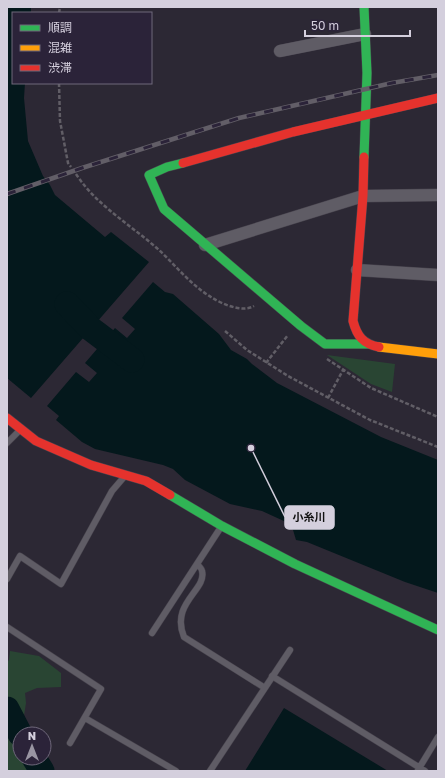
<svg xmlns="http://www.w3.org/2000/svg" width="445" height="778" font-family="'Golos Text','Noto Sans JP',sans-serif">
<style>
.green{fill:#294533}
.water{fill:#04181c}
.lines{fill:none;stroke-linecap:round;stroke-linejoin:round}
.river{stroke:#04181c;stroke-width:25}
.lane-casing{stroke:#47434d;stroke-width:7}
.street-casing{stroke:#47434d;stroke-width:13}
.fast-casing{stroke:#47434d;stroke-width:10}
.slow-casing{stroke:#47434d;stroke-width:10}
.jam-casing{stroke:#47434d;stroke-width:10}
.path{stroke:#615e66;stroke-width:2.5;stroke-dasharray:4 2;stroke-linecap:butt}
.lane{stroke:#5f5c65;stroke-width:6}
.street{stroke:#5f5c65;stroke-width:12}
.fast{stroke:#30b455;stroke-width:9}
.slow{stroke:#ff9f0a;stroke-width:9}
.jam{stroke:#e5322d;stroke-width:9}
.rail-casing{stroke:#625e67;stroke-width:4.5}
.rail{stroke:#2b2339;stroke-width:3;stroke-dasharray:9;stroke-linecap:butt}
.leader{fill:none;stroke:#d4cfdd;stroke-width:1.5}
.callout-dot{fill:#d4cfdd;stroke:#2b2339;stroke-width:1.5}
.callout{fill:#d4cfdd;stroke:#d4cfdd;stroke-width:1.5}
.callout-label{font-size:11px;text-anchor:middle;font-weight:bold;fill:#111}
</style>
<rect width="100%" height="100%" fill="#2c2834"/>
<path class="green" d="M327,355L395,364L392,392L371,384Z
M10,651L39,656L61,673V687L37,688L25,693L26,703L23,722L29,734H20V758H39L37,771H7V662L9,660Z"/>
<path class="water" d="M7,7H31V13H13V83H25L24,98L28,141L43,176L50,185L55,195L105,237L111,232L149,262L31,398L7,378Z
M153,282L165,292L173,294L219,334L231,350L247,359L252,364L277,383L381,437L438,460V593L405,582L307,542L296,540L293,530L286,522L262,511L230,504L185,480L173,469L163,465L95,449L82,442L56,420L59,416L47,406L76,372L89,382L97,373L85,363L115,328L127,338L135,329L122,318Z
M284,708L388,771H245Z"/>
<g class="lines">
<path class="river" d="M67,304L91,329L132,360
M7,709L20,734
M34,758L42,771"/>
<g class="lane-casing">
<path id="lane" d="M7,443L21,429
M197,564C199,566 202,569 202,571C207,590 170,603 184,637L265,688
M7,579L20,556L61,584L112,491L124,477
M7,627L101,689L70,743
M152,633L221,527
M272,676L425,771
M85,718L176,771
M418,770L438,737
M210,771L290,650"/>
</g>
<g class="street-casing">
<path id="street" d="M280,51L365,34
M205,245L363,196L438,195
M357,270L438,275"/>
</g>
<g class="fast-casing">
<path id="fast" d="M364,7L367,73L364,157
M183,163L167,167L149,175L164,209L301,326L325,344H368
M170,495L222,526L295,564L438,630"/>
</g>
<g class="slow-casing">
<path id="slow" d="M379,347L438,354"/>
</g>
<g class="jam-casing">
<path id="jam" d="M364,157L363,196L353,321C357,336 363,344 379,347
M183,163L293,132L438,98
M7,418L36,441L91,465L146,481L170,495"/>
</g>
<path class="path" d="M59,13L60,7
M59,83L60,121L68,163L71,167
M76,174C97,206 131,225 159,250C176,266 191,285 211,297C222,304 242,313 254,306
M225,331L247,350L288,376L370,420L438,447
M327,359L371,388L438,417
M266,363L288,335
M328,398L343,370"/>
<use href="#lane" class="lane"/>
<use href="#street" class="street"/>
<use href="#fast" class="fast"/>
<use href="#slow" class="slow"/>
<use href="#jam" class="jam"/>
<g class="rail-casing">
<path id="rail" d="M7,194L82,168L239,118L392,83L438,75"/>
</g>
<use href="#rail" class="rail"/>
</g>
<path class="leader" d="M251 448L285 517"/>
<circle class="callout-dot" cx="251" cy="448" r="4"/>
<rect class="callout" x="285" y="506" width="49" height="23" rx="4"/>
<g class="callout-label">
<text x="309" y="521">小糸川</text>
</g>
<rect width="445" height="778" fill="none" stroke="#d4cfdd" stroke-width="16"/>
<rect x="12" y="12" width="140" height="72" fill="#2b2339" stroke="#6f687b"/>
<rect x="20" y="25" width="20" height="6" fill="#30b455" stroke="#6f687b"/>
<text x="48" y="32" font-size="12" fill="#d4cfdd">順調</text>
<rect x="20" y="45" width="20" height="6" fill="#ff9f0a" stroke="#6f687b"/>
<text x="48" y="52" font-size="12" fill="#d4cfdd">混雑</text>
<rect x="20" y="65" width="20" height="6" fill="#e5322d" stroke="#6f687b"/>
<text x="48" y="72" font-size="12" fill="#d4cfdd">渋滞</text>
<g transform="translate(32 746)"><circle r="19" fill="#2b2339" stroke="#6f687b"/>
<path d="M0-3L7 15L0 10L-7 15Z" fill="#9995a2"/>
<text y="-6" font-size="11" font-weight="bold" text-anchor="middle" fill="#d4cfdd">N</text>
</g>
<path d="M305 30v6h105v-6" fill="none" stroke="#d4cfdd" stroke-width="2"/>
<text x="311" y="30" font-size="12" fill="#d4cfdd" stroke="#2b2339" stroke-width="3" paint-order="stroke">50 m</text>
</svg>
